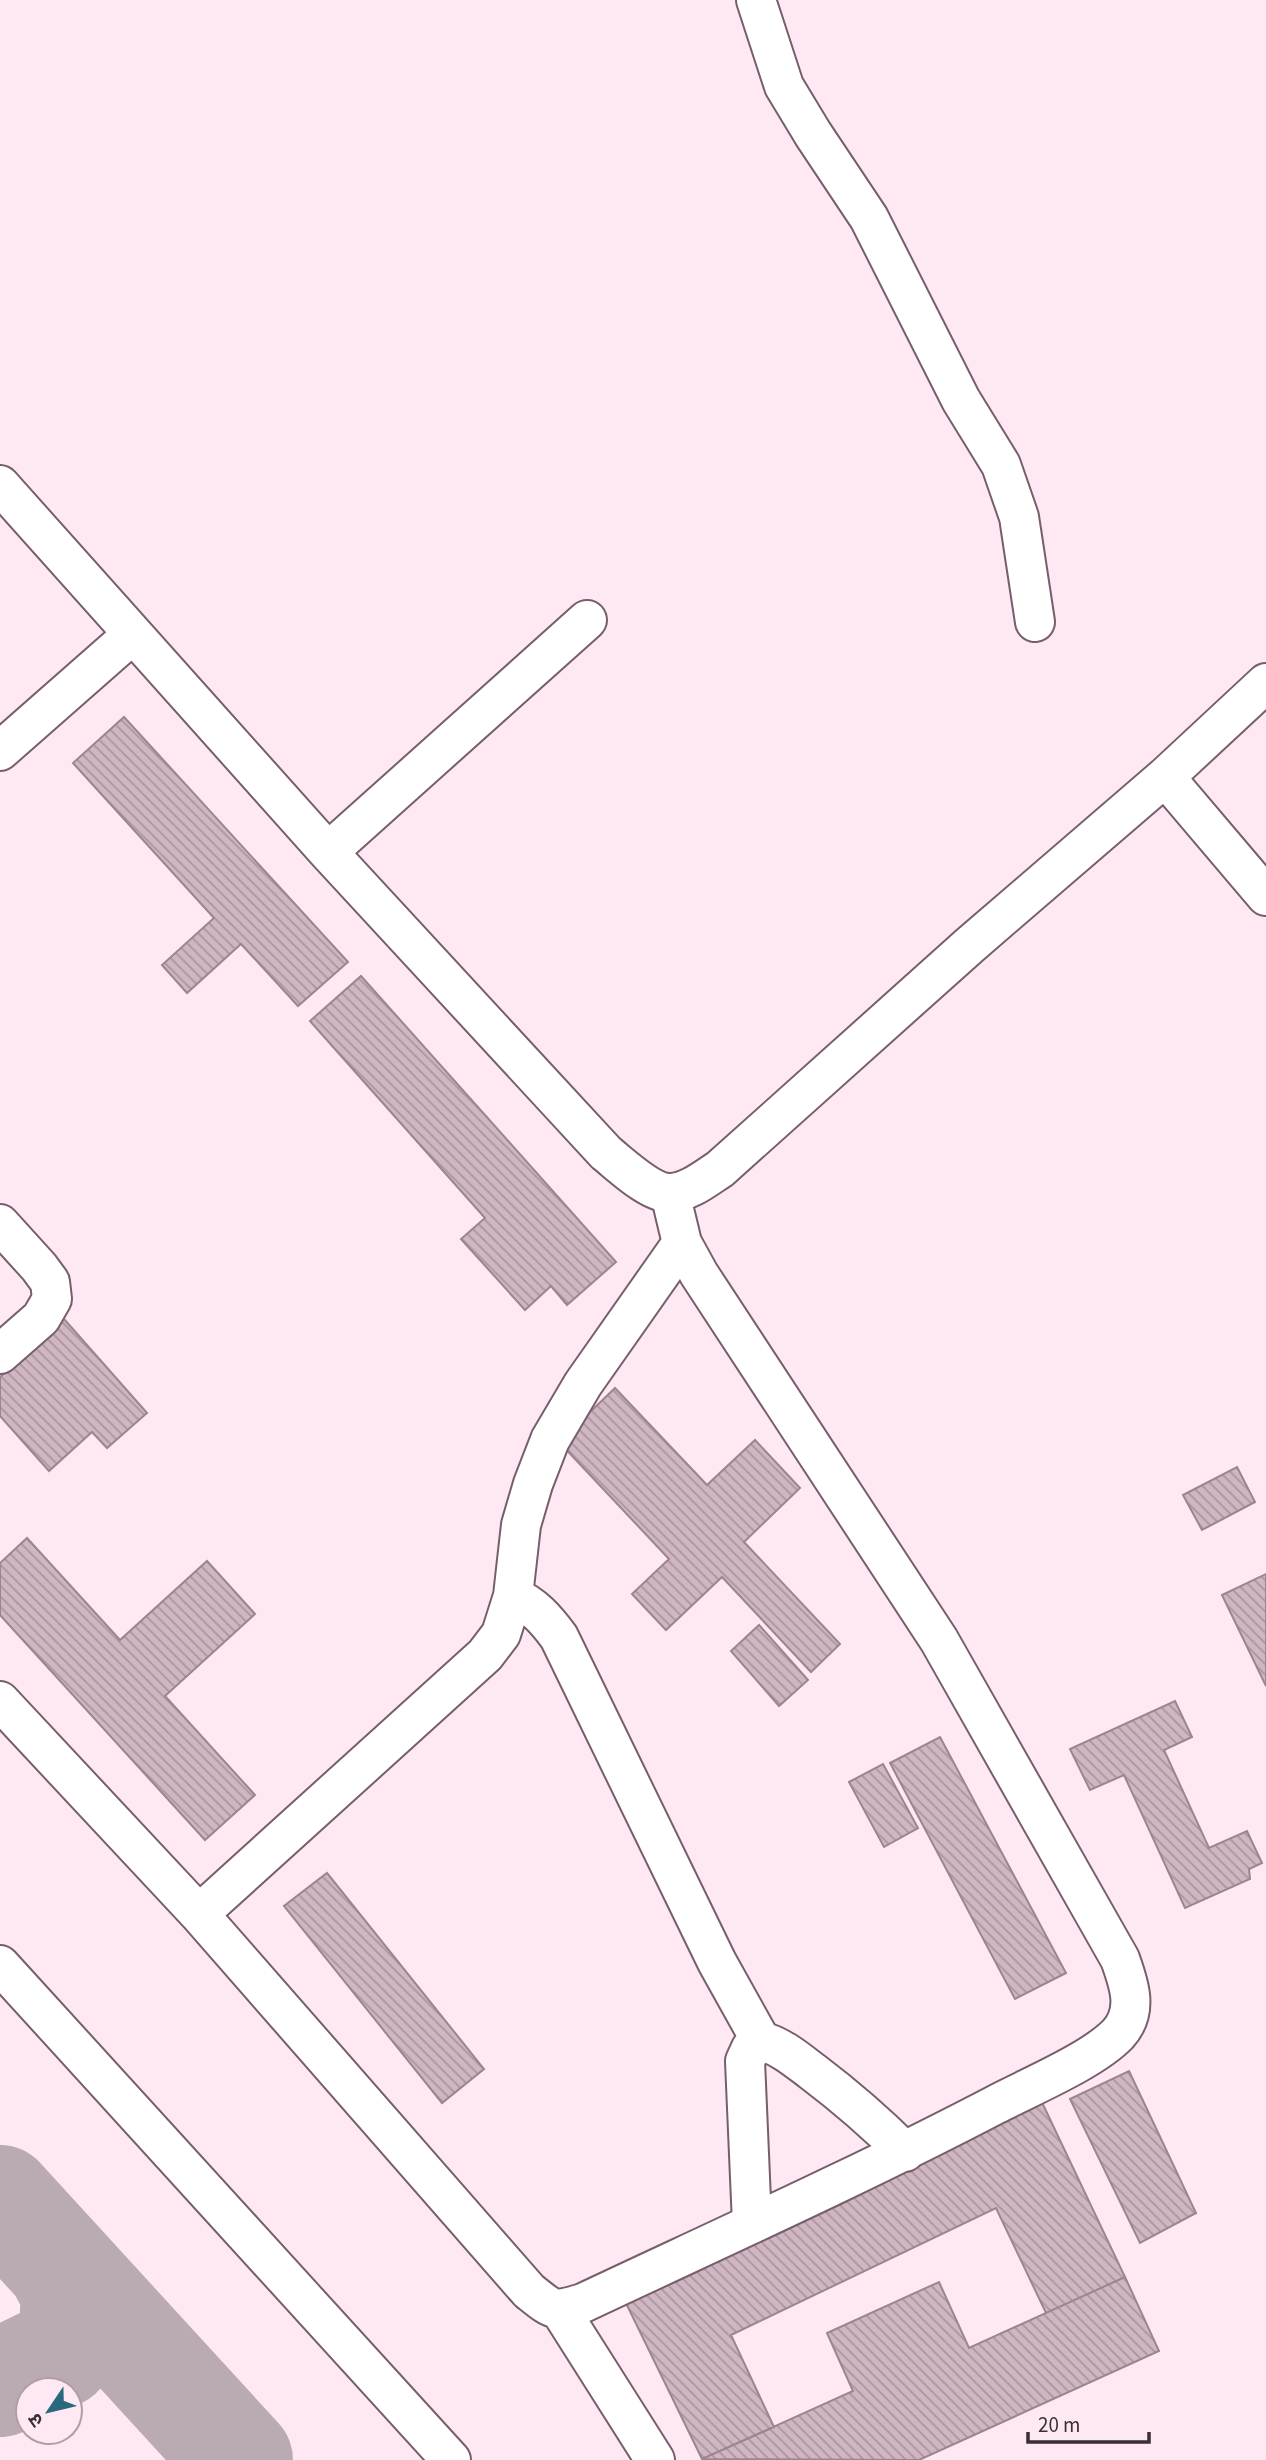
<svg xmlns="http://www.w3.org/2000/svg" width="1266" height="2460" font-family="'Source Sans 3','Noto Sans Devanagari',sans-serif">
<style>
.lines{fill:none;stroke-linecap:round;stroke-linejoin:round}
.taxiway{stroke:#baaab2;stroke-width:108}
.building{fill:url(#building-back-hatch);stroke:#9c8490;stroke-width:2}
.minor-casing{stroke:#765f6b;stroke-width:42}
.minor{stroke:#fff;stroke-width:38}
</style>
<defs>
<pattern id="building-back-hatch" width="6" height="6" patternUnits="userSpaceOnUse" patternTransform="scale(1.75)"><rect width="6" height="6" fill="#d0b6c3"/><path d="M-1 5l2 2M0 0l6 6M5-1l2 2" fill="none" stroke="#aa949f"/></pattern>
</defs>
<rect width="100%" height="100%" fill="#fde8f3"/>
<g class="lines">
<path class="taxiway" d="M0,2199L239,2460
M0,2383L59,2354L73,2331L75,2293L62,2268"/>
</g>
<path class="building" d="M124,717L348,962L298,1006L241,944L187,993L162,965L214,918L73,763Z
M361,976L616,1262L567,1305L551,1286L525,1310L461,1239L485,1218L310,1021Z
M64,1319L147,1413L107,1448L92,1432L49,1471L0,1416V1377Z
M615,1388L707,1485L755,1440L800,1488L744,1542L840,1644L811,1672L722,1577L666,1630L632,1594L669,1559L559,1442Z
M1237,1467L1255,1502L1202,1530L1183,1495Z
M27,1538L120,1640L207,1561L255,1614L165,1696L255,1795L205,1840L0,1615V1563Z
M1266,1574V1686L1222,1595Z
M759,1625L808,1680L779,1706L731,1651Z
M1175,1701L1192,1737L1164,1750L1209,1848L1247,1831L1262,1863L1249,1869L1250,1879L1185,1908L1124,1775L1090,1790L1070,1749Z
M940,1737L1066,1973L1015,1999L890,1763Z
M883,1764L918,1828L884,1847L849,1782Z
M327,1873L484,2069L442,2103L284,1906Z
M1129,2071L1196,2213L1140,2243L1070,2099Z
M1038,2094L1125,2277L1046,2313L996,2208L731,2335L774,2427L702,2459L621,2293Z
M1125,2277L1159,2351L919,2460L702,2459L853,2391L827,2333L939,2282L969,2348Z"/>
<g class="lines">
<g class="minor-casing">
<path id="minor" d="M756,0L784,86L813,134L869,218L961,400L1001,465L1019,517L1035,622
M0,485L328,852L606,1153C621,1165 651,1194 671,1193C689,1192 706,1178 720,1169L970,945L1165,777L1266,683
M0,751L133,634
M1165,777L1266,896
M328,852L587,620
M0,1224L39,1267L50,1282L52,1299L41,1318L0,1354
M513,1596C534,1606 545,1618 559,1637L717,1962L761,2041
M0,1701L199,1914L529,2291C554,2311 553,2312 583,2303C721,2238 859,2176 995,2105C1029,2087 1092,2061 1118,2034C1139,2011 1129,1984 1120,1959L939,1640L699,1274L682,1243L670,1193
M199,1914L485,1655L501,1634L513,1596L521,1525L533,1484L550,1440L583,1384L682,1243
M0,1965L451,2460
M752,2224L745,2061L751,2048L761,2041C781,2046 797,2060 813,2072C846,2097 876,2123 905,2152
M560,2310L655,2460"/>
</g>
<use href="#minor" class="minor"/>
</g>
<g transform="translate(49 2411) rotate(235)"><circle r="33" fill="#fde8f3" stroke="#af9ea7" stroke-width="2"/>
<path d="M0-5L12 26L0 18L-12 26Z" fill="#29697d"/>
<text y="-10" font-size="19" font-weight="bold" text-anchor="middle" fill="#392f34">उ</text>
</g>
<path d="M1028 2432v10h121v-10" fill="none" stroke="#392f34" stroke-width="3.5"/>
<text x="1038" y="2432" font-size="21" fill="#392f34" stroke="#fde8f3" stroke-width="5" paint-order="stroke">20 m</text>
</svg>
